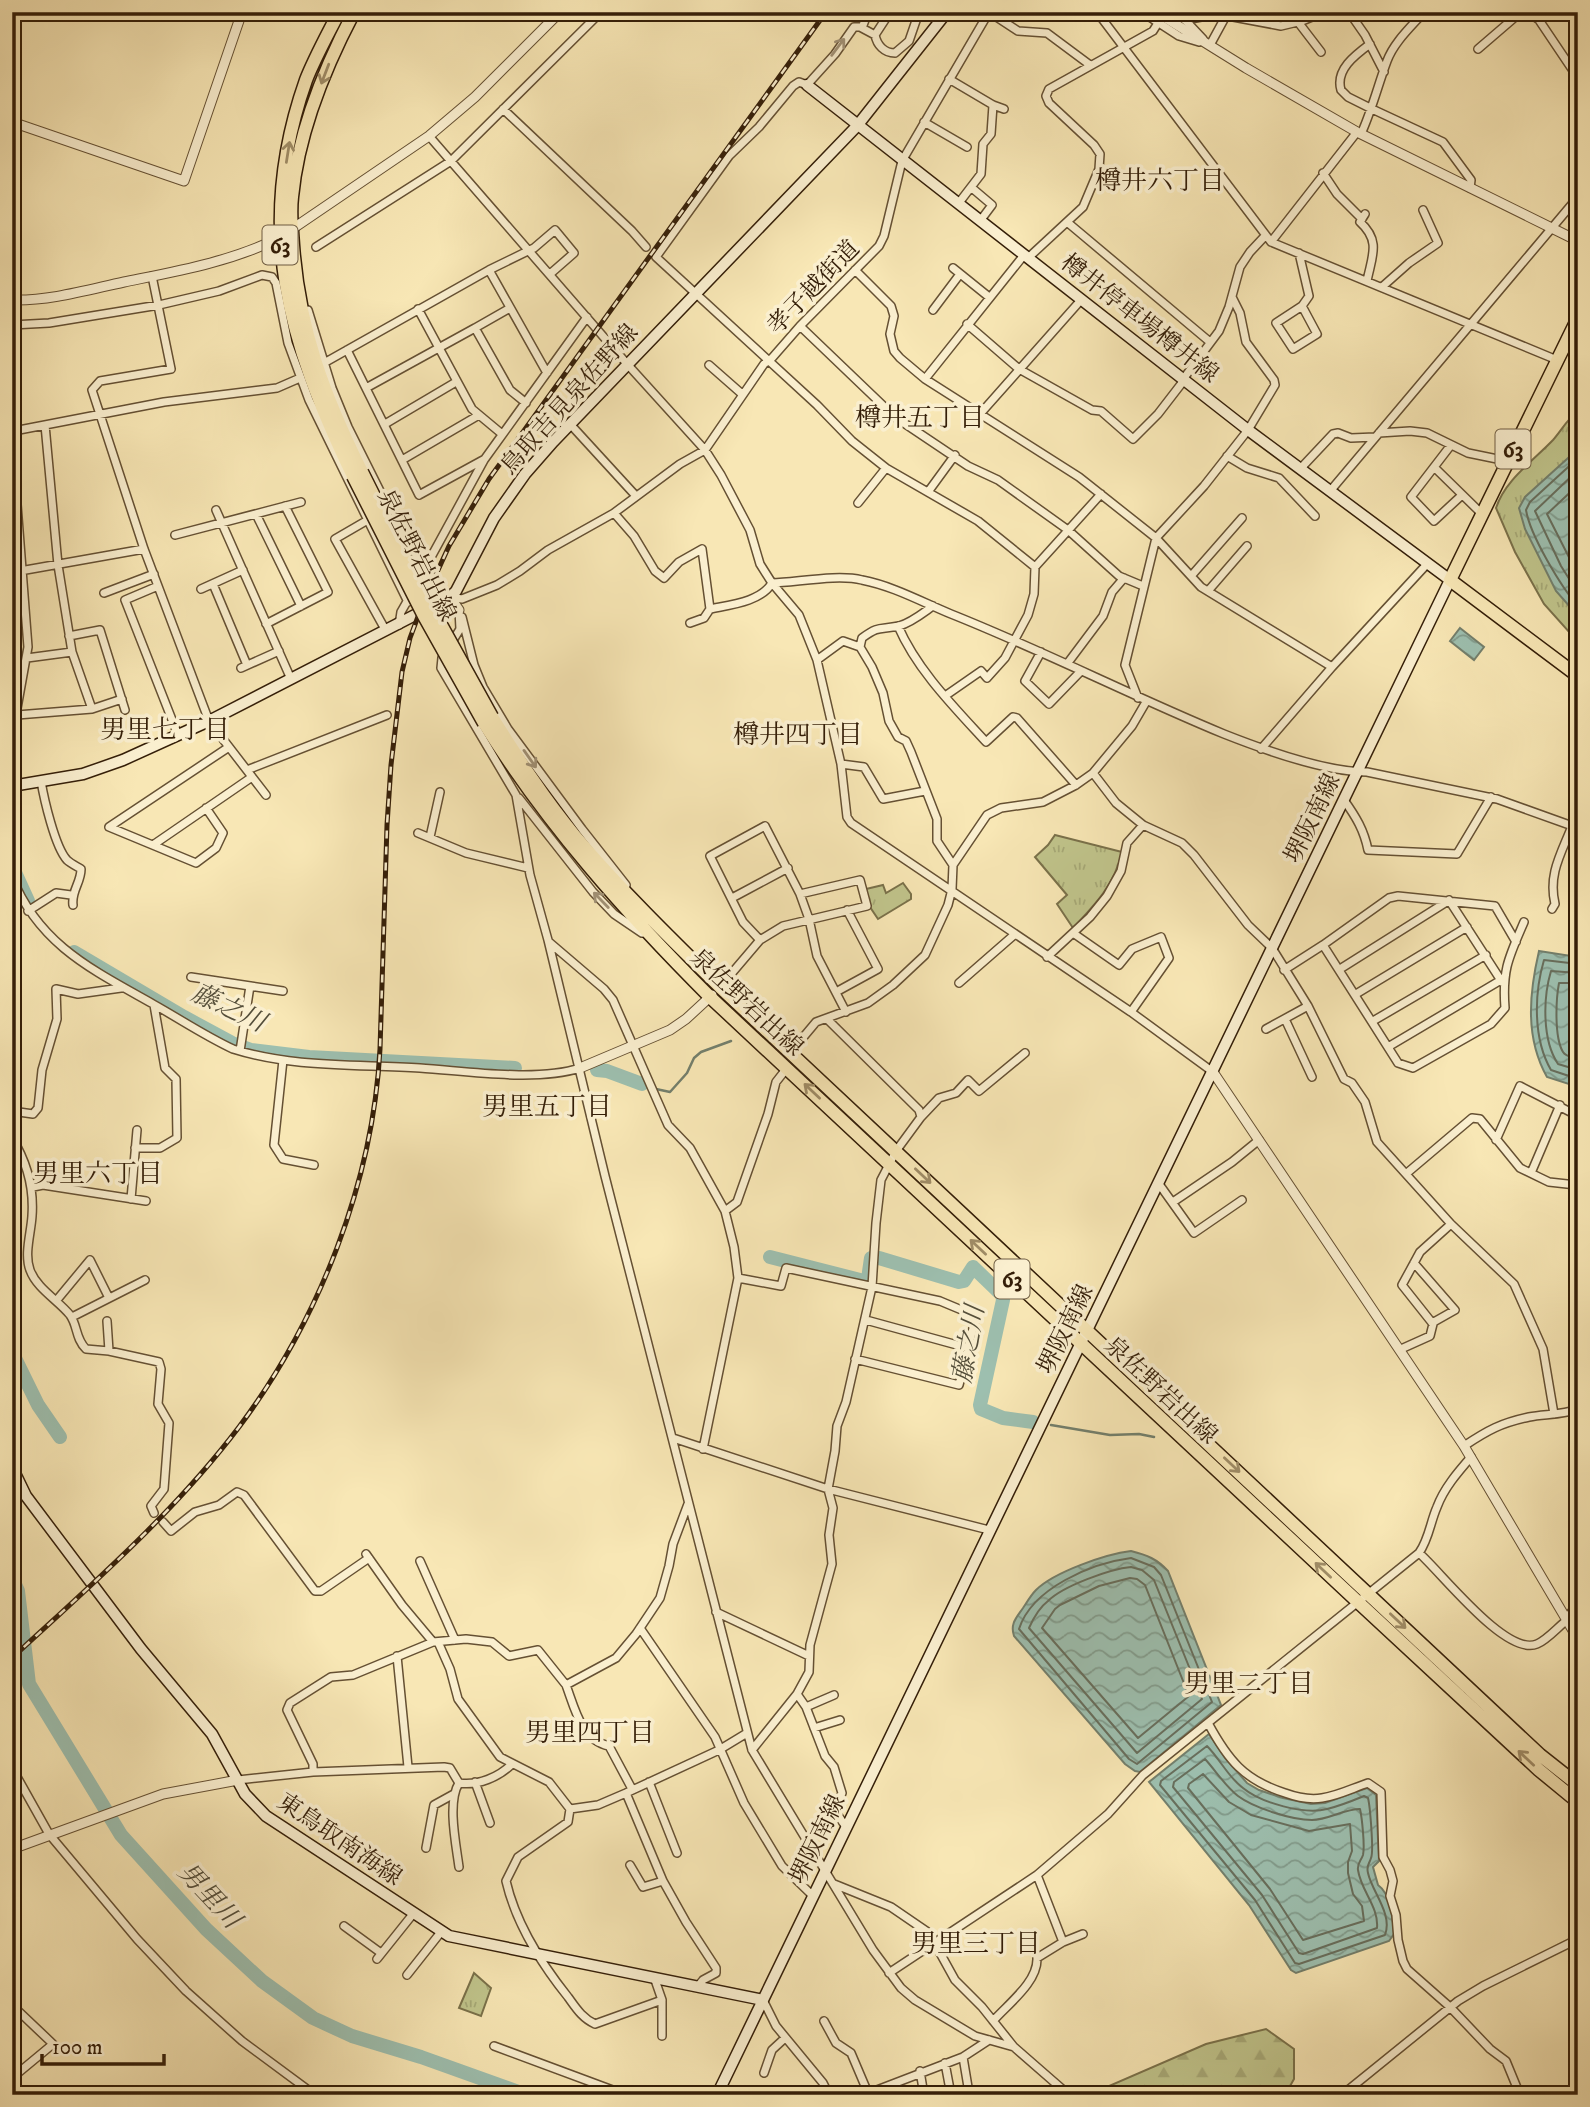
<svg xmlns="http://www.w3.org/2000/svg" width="1590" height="2107" font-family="'IM FELL DW Pica','Noto Serif JP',serif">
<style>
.grass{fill:url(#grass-tufts);stroke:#7a714a;stroke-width:2}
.forest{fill:url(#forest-firs);stroke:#7a714a;stroke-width:2}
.water{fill:url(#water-waves);stroke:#737f6c;stroke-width:2}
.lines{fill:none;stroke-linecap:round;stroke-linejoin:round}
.shore{stroke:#686e5c;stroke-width:2}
.stream{stroke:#737f6c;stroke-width:2.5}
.river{stroke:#9dbfaf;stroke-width:14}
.minor-casing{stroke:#655033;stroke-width:10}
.tertiary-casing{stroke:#655033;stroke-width:11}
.secondary-casing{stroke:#341e08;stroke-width:13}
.primary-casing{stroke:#341e08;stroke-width:15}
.minor{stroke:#faefcf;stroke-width:7}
.tertiary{stroke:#faefcf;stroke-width:9}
.secondary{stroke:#faefcf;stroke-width:10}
.primary{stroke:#f8e7b5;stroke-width:12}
.rail-casing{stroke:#341e08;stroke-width:5}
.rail{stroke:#faefcf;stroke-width:2.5;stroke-dasharray:8;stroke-linecap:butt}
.primary-bridge-casing{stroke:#341e08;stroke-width:15;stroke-linecap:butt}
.primary-bridge{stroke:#f8e7b5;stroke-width:12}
.oneway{stroke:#a19175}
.oneway2{stroke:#a08d67}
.labels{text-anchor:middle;stroke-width:7;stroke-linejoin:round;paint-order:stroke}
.shield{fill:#faefcf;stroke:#6f5d44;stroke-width:2}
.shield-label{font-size:23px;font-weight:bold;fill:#341e08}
.street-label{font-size:24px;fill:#341e08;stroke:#faefcf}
.neighbourhood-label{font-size:26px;fill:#341e08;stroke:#faefcf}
.water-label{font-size:26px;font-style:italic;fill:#544e3a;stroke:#faefcf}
</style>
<defs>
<pattern id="grass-tufts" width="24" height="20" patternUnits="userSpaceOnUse" patternTransform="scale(1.75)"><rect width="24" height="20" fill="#c0c48b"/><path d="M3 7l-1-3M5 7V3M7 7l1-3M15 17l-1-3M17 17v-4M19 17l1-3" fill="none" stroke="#a6a876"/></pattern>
<pattern id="forest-firs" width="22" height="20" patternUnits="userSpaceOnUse" patternTransform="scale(1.75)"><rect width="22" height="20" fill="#c0c48b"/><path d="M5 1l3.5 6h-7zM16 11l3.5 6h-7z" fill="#a6a876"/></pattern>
<pattern id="water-waves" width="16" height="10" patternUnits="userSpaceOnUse" patternTransform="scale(1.75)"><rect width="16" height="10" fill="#9dbfaf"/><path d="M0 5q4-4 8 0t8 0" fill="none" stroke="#819b8c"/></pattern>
</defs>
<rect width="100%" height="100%" fill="#f8e7b5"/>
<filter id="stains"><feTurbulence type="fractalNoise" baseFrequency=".00286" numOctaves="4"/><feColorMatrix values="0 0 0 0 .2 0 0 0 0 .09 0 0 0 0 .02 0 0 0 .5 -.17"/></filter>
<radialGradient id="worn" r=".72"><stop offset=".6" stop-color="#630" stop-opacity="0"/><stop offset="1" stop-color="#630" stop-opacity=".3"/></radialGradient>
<path class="grass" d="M1578,411V642L1544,604L1515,552L1496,508C1505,480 1533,461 1553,440C1561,431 1568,418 1578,411Z
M1055,835L1122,852C1115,884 1095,905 1073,928L1057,904L1067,895L1035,857L1048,845Z
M903,883L911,894V899L878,919L870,907L866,889L883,885L886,893Z
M474,1973L491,1988L481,2016L459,2008Z"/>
<path class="forest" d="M1266,2029L1294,2049V2079L1285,2095H1096L1102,2089L1206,2044Z"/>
<path class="water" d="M1578,449V616L1556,591L1525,529L1519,508L1525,497Z
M1460,628L1484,647L1474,660L1450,641Z
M1539,951L1578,957V1087L1547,1077C1525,1038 1529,994 1539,951Z
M1131,1551C1147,1555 1157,1559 1168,1571L1221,1705L1140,1772L1135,1771L1125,1764L1014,1636C1010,1624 1016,1618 1023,1608C1027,1602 1031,1595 1036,1590C1054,1572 1106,1554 1131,1551Z
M1209,1734L1225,1758L1247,1783L1259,1790L1283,1798L1311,1804L1325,1803L1367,1788L1376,1795L1379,1861L1373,1867L1378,1885C1391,1894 1393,1919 1394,1934L1389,1941L1296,1973L1291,1970L1249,1905L1149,1782Z"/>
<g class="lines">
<path class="shore" d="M1578,458L1530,502L1526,510C1530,535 1561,587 1578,606
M1578,470L1535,511L1561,566L1578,593
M1578,485L1547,514L1578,575
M1578,964L1544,960C1534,994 1533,1039 1551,1070L1578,1079
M1578,973L1551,971C1543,998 1542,1040 1558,1064L1578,1070
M1578,983H1559C1556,999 1554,1037 1563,1052C1566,1057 1572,1057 1578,1059
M1131,1558L1154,1567L1161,1575L1212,1702L1137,1764L1129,1759L1019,1629C1032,1588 1092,1563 1131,1558Z
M1131,1567L1142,1570L1154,1580L1202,1699L1137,1753L1029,1628C1033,1619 1040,1607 1048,1601C1063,1586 1110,1569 1131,1567Z
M1130,1578L1137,1579L1145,1585L1189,1696L1138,1738L1042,1628L1055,1609L1060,1605L1099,1586Z
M1207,1746C1220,1759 1228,1777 1243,1788C1261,1803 1305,1815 1327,1809C1340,1806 1352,1801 1364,1796L1368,1798C1370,1806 1374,1852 1371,1858C1369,1865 1366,1865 1368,1873C1372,1892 1393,1914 1385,1935L1299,1964L1295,1963L1255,1900L1160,1785L1161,1781Z
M1205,1759C1216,1771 1225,1786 1238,1796C1254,1808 1292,1820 1312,1820C1328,1820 1344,1809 1360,1809C1362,1818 1365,1846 1363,1855C1361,1861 1357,1863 1358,1870C1361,1891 1379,1907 1377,1928L1303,1954L1299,1953L1262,1895L1173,1787L1174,1782Z
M1203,1774L1229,1802L1251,1815L1309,1831L1350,1824L1352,1851L1348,1862V1873L1353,1894L1362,1906L1364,1921L1303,1940L1270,1889L1188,1788L1189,1784Z"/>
<path class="stream" d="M656,1089L670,1092L687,1073L694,1058L701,1052L731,1041
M1051,1425L1110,1435L1139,1434L1154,1437"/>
<path class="river" d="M12,615L16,659L12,673
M12,866L28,901
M74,952L184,1017L232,1043L251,1050L309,1057L515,1068
M597,1070L607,1071L642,1084
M770,1257L864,1281L868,1279L871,1258H879L959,1282L964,1281L973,1267L1002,1295L1003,1300L980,1405L981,1409L1003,1418L1033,1422
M12,1352L38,1405L60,1437
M12,1578L18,1591L29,1684L121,1835L206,1929L262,1981L313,2018L352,2036L421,2057L527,2095"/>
<g class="minor-casing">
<path id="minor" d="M890,12L875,35C877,45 884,53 895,53L909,41L919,12
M989,12L1018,31L1047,33L1090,65
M1097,12L1271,242L1557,360
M1142,12L1179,36L1199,42
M1172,12L1185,20L1203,39
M1349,12L1365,35L1384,72
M1528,12L1539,20L1578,78
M1185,20L1212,15L1228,16L1281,26L1302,21L1324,12
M1298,22L1321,52
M862,28L868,12
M875,35L860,27H854L835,54L807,85L799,82L793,86L759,127L729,156L656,257L817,405L852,441L886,468L978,521L1035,567
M1370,44C1355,55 1335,70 1341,90L1348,97L1372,109L1443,142L1471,180L1470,188
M1210,45L1228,12
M1478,49L1521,12
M949,79L993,105L1004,109
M503,109L632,231L646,247
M924,122L967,147
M1361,134C1372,110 1378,85 1387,61C1394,42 1411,27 1424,12
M429,136L628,365L705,450L721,475L750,530L760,564L772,583L799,615L817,660L841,764L847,817L851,823L1131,1012L1213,1072
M1323,173L1337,194L1362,219
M972,188L992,205L980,221
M958,204L981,174L983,144L991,134L993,105
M1365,214L1360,222C1381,241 1372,256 1367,281
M1067,222L1210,342
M1271,242L1357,132
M316,247L451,161L601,12
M1299,253L1309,296L1302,306L1276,323L1293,349L1317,334L1302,306
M1028,258L1083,207L1099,169L1100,154L1094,145L1049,103L1046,96L1049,89L1153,31L1158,23
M953,268L989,297
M489,270L547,373
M855,270L891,306L894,316L890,334L894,351L900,358L925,379L1079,477L1156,538L1201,587L1332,667
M152,276L171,369L100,381L92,390L144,549L209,721L266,795
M1382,287L1409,263L1438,243L1423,210
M418,309L472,409L502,434
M308,310L332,388L348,427L407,545L426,565
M933,310L960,274
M967,324L1019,369L1092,410L1101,411L1133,439L1158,414L1185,379
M12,325L49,323L159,305L219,291L262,275L272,277L276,283L288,343L309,400L408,602
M800,326L895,417L968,466L998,480L1068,530L1119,576L1143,586
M475,328L510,308
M347,350L419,495L483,460
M324,363L489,270L534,248L555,230L574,253L550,274
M709,365L742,394
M1184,378L1219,331L1229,307L1240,267L1250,252L1265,236
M925,379L1024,255
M366,388L475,328L510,390L526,403
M980,414L1081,300
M385,424L456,382
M570,424L636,496
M45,425L58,565L72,652L92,709
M1379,433L1410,431L1427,433L1468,453L1507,461
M1451,445L1411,497L1434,521L1462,495
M1227,456L1247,468L1279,478L1315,516
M402,460L479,415
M1434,467L1481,513
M1301,468L1333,434L1338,433L1351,438L1375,437
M1331,490L1578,197
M928,492L955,455
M858,503L886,468
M216,510L291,679
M614,513L634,536L655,571L664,578L679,562L702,549L710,609L704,618L690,623
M256,514L301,606
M366,521L335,539L386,631
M175,535L301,502
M20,571L144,549
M1192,575L1242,518
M418,581L484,460L587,317
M213,584L247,665
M158,586L125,600L178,735
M201,589L243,570
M1208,591L1247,546
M104,593L154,574
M450,597L462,599L497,585L520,571L548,550L614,513L680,464L705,450L764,364L772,358L800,326L879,246L884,236L902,161L989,12
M710,609C729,605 761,602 772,583C798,582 838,574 862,580C893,586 922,602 951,614C1044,651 1132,696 1224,734C1262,749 1326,772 1367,772L1497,799L1578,828
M459,610L460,629L442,658L441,668L516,795L530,875L548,940L605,1176L752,1750L873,1950L901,1988L915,2000L975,2036L1014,2047L1069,2095
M462,617L474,665L483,687L508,729L582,829L626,885
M266,624L328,592L285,506
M399,625L401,612L409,598
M898,626C917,670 954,707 986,742L1013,717L1017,718L1076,785
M69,636L100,630L125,710
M860,647L862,638C880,625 879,630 899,626C911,623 923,613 933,606
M1041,652L1025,681L1049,704L1081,671
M27,658L72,652
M817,660L843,641L860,647L872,667L883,693L889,721L898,737L906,741L911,752L937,819V841L953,865
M1067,664L1103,616L1112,592L1124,578
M241,668L279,651
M945,696L981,671L987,678L1005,658L1028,615L1034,594L1035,567L1101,494
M1138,698L1125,665L1156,538L1204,486L1248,430L1275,385L1274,380L1246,342L1240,313L1232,297
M17,715L92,709L122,699
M12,736L28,647L12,440L14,434L19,430L164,402L277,388L300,378
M1261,749L1332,667L1428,563
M841,764L864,767L883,799L925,791
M247,770L387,715
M1093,773L1116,803L1143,825L1182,843L1194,855L1248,925L1272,948L1308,1006L1344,1079L1352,1083L1365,1102L1377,1142L1451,1224L1514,1284L1543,1349L1554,1414
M41,781C44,799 55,847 67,860C70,863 76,866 81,869C81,883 71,891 73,905
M519,798L593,892L614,914L642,933
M1344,800C1356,817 1364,830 1368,850L1457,854L1491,797
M206,808L223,833L216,848L196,863L109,827L229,747
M418,833L466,853L528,868
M430,837L440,792
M153,845L252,777
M12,877C39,945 93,970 153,1004C180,1019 205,1036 233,1049C293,1068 358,1064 420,1068C467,1071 536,1082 580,1068
M732,898L788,868
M1449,900L1502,982
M1552,909L1555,904C1548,874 1561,854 1572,826
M28,911L56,893L71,895
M1073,933L1119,965L1132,949L1161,937L1169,958L1131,1012
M760,940L743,922L710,856L765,826L800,894L809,919L817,956L846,1012
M549,942L604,989L613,1000L668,1125L690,1148L725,1211L734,1247L738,1278L703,1449
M1323,945L1398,1063L1413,1068L1491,1024L1505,1008C1502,969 1509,957 1524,922
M1047,957L1090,917L1107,896L1121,871L1127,843L1143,825
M1340,969L1448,901
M1284,970L1323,945L1389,898L1398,896L1495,906L1516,942
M191,977L283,991
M959,983L1014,935
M720,987L760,940L783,926L867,906L860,880L800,894
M836,992L878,969L847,910
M1356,994L1467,927
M827,1019L919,1110L921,1117
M1285,1019L1312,1077
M1373,1021L1486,955
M1266,1029L1308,1006
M1388,1047L1501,980
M240,1051L250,986
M790,1053L816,1022L868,1003L893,985L925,955L948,905L952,889L953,865L987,815L1001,808L1043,802L1076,785L1093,773L1132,726L1146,702
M283,1060L274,1145L283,1159L314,1165
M12,1111L33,1114L38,1108L42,1070L57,1019L56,989L78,994L121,988
M12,1138C27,1162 34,1188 32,1216C31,1233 24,1254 30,1270C37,1289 58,1300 70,1315C78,1326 75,1338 86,1349L109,1351L159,1362L161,1369L158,1404L169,1423L164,1489L151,1506L154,1513
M1496,1140L1520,1086L1578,1116
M135,1148H160L177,1138L176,1079L165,1068L154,1005
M1407,1173L1472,1118L1480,1119L1520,1168L1549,1182L1576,1185L1578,1181
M1531,1173L1560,1105
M1159,1184L1194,1233L1242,1200
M33,1187L43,1185L146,1201
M131,1199L137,1130
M1173,1202L1232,1162L1259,1140
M725,1211L737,1202L768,1114L776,1082L787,1068
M1414,1263L1455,1310L1432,1323
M738,1278L781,1286L786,1268L940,1301L976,1316L959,1385L855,1359
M56,1301L90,1260L109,1298
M72,1317L145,1280
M866,1320L968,1348
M107,1321L109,1351
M1401,1349L1430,1336L1433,1324L1402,1285L1420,1252L1451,1224
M673,1438L828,1489L989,1530
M1464,1446C1488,1430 1501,1423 1529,1417C1545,1414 1562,1415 1578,1409
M163,1522L171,1531L195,1512L219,1505L237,1492L244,1495L315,1591H321L369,1558
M1419,1553C1441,1572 1506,1657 1537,1644C1547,1640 1558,1627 1567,1620
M366,1554L402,1605L433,1642
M420,1561L455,1640
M716,1612L809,1656
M1566,1618L1578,1605
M640,1628L715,1737L744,1803L782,1866L813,1896
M438,1642L450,1669L458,1699L500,1757L549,1782L570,1809L568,1822L518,1857L506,1881C516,1924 540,1962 568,1997C576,2008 582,2018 595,2024L662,2000
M397,1656L408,1767
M566,1685C575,1709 581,1740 609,1746L632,1789
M797,1694L806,1707L825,1756L834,1767L842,1793L835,1811L846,1827
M806,1707L834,1695
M1208,1723C1228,1760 1244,1780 1285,1793C1296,1797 1309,1800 1322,1798C1337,1796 1353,1788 1368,1783L1381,1792L1383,1857L1390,1870L1393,1881L1390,1896L1396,1915L1398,1940L1403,1961L1407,1969L1450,2007L1490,2049L1506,2061L1520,2095
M814,1728L840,1720
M752,1750L797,1694L809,1672L810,1645L832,1564L829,1535L833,1508L828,1489L835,1451L837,1426L846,1402L872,1287L876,1223L881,1180L896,1151L921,1117L939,1098L956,1093L968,1080L979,1091L1025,1053
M12,1768L49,1834L137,1939L186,1991L242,2041L315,2095
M313,1772V1764L287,1710L290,1703L331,1677L353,1675L433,1642L466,1639L492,1642L509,1656L538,1650L566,1685L616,1658L636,1634L660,1598L669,1566L673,1544L688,1504
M238,1780L313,1772L444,1767L450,1768L459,1783C478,1786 499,1777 512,1764
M475,1782L490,1823
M649,1782L677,1853
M459,1783C447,1802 456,1844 459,1867
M626,1793L663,1881
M570,1809L598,1805L626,1793L719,1750L747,1733
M426,1848L434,1805L454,1794
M630,1865L643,1887L663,1881L686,1922L716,1968V1973L703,1980L699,1985
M1037,1875L1063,1942
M834,1884L891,1907L929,1933L955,1980L982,2007L1014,2047
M344,1926L381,1953
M377,1959L413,1914
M889,1973L1037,1875L1108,1814L1143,1775L1419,1553C1429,1539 1430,1523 1437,1507C1444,1488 1458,1472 1471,1457
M407,1975L441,1932
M654,1977L662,2000V2036
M763,2000L776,2026L823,2083L829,2095
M12,2005L53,2044L12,2078
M824,2021L836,2043L851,2053L868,2093
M993,2021C1008,2004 1038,1982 1037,1958L1063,1942L1083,1934
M494,2046L626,2095
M963,2057L969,2093
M945,2063L951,2095
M920,2071L924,2095
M764,2073L772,2050L785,2038
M864,2095L963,2057L989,2040
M1342,2095L1458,2001L1483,1986L1578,1939"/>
</g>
<g class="tertiary-casing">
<path id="tertiary" d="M1156,12L1246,68L1357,132L1578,241
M12,122L184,181L242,12
M12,300C50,301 87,290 124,282C178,271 230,262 279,238L429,136L475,97L560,12
M450,597L459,610
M580,1068L670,1030L686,1019L712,995
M1213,1072L1464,1446L1578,1639
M12,1849L163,1794L238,1780"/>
</g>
<g class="secondary-casing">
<path id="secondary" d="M12,786L83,774L123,760L209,721L450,597L456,591L494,518L525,474L553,442L857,126L947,12
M12,1467L26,1496L141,1649L212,1734L245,1794L266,1816L449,1936L763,2000
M717,2095L1450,580L1248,430L807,85"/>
</g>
<g class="primary-casing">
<path id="primary" d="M339,12C328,34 315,57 306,80C254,227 288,341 353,476
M354,12C324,69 298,133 292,197C290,213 292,230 293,245C299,330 325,397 362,472
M1578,318L1450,580L1578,676
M492,717C518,758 544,799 575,836C620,889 670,938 720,987L1540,1755L1578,1785
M484,723C547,824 625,912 710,997L1358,1602L1539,1770L1578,1802"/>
</g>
<use href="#minor" class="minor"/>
<use href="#tertiary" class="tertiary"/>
<use href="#secondary" class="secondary"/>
<use href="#primary" class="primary"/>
<g class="rail-casing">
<path id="rail" d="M12,1658C91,1585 174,1513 239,1427C319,1320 373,1183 380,1049L387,825L391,765L402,672L410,638L423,603L449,546L489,479L826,12"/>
</g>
<use href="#rail" class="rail"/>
<g class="primary-bridge-casing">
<path id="primary-bridge" d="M362,472L414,576L492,717
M353,476L424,616L484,723"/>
</g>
<use href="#primary-bridge" class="primary-bridge"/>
</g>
<defs><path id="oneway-shaft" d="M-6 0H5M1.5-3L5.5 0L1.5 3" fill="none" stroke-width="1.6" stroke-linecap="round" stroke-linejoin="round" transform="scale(1.75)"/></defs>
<g class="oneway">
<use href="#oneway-shaft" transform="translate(838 47) rotate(-53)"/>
<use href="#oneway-shaft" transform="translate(530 759) rotate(55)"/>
<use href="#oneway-shaft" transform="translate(601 900) rotate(-134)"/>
</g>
<g class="oneway2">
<use href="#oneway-shaft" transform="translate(325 74) rotate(111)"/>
<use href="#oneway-shaft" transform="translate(288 152) rotate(-81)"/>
<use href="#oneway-shaft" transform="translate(812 1091) rotate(-137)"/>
<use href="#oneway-shaft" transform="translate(923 1176) rotate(43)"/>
<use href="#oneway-shaft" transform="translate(978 1247) rotate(-137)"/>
<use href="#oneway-shaft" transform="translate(1232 1465) rotate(43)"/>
<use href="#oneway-shaft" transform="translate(1323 1570) rotate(-137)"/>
<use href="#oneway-shaft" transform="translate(1398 1621) rotate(43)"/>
<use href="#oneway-shaft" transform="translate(1526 1758) rotate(-137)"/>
</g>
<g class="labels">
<g class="shield">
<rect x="262.5" y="225.5" width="35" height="39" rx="5"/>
<rect x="1495.5" y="429.5" width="35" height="39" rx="5"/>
<rect x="994.5" y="1259.5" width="35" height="39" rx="5"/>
</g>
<g class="shield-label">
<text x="280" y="253">63</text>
<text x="1513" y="457">63</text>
<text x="1012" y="1287">63</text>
</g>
<g class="street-label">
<text transform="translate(813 287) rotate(-46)" y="8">孝子越街道</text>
<text transform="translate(1140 318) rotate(38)" y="8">樽井停車場樽井線</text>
<text transform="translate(569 399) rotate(-48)" y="8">鳥取吉見泉佐野線</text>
<text transform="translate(417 555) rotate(63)" y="8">泉佐野岩出線</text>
<text transform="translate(1312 818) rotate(-64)" y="8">堺阪南線</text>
<text transform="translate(747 1002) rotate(43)" y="8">泉佐野岩出線</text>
<text transform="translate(1065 1329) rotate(-64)" y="8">堺阪南線</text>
<text transform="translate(1161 1390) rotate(43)" y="8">泉佐野岩出線</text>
<text transform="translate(340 1839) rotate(34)" y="8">東鳥取南海線</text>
<text transform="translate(817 1839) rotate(-64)" y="8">堺阪南線</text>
</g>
<g class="neighbourhood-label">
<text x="1160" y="189">樽井六丁目</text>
<text x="920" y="426">樽井五丁目</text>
<text x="165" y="738">男里七丁目</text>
<text x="798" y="743">樽井四丁目</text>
<text x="547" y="1115">男里五丁目</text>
<text x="98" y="1182">男里六丁目</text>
<text x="1249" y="1692">男里二丁目</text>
<text x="590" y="1741">男里四丁目</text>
<text x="976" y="1952">男里三丁目</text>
</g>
<g class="water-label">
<text transform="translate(229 1007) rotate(25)" y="9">藤之川</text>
<text transform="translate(968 1344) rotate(-80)" y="9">藤之川</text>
<text transform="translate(210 1895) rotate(47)" y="9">男里川</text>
</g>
</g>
<rect width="1590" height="2107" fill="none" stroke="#f8e7b5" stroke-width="42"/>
<rect x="14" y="14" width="1562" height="2079" fill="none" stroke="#341e08" stroke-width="3.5"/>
<rect x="21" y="21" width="1548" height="2065" fill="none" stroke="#341e08" stroke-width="2"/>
<path d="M42 2054v10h122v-10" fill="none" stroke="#341e08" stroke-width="3.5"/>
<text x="52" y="2054" font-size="21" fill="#341e08" stroke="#faefcf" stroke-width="5" paint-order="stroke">100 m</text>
<rect width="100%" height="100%" filter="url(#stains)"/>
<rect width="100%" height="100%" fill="url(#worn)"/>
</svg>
